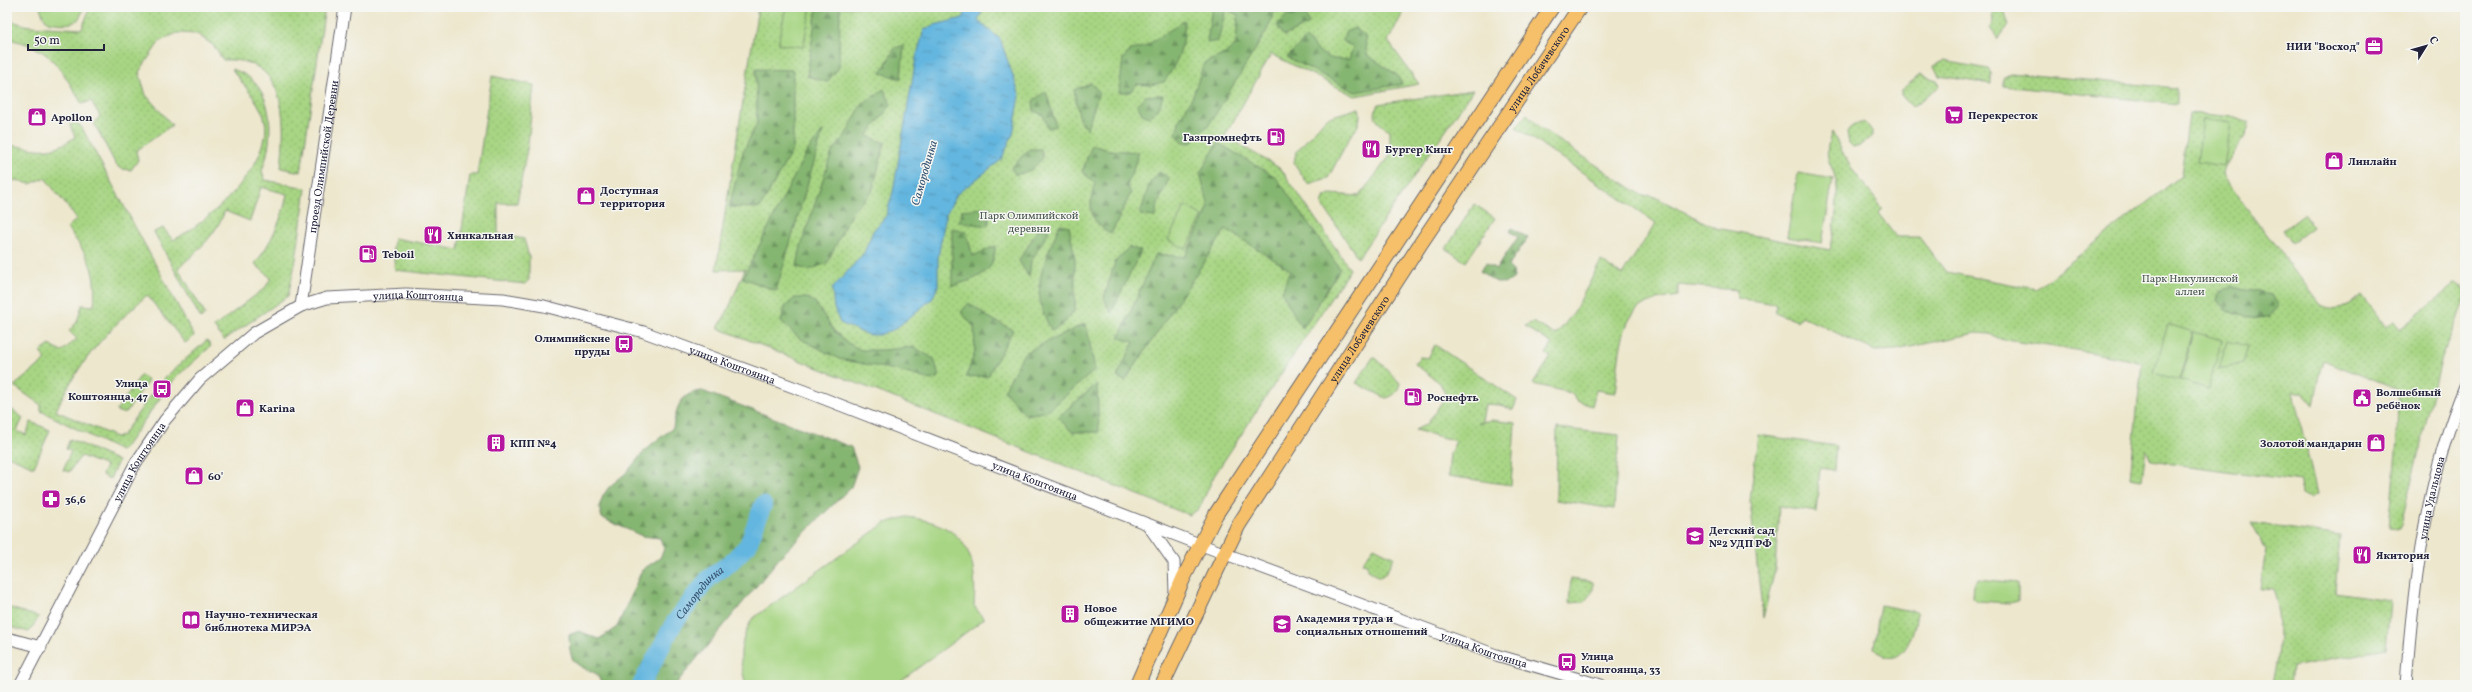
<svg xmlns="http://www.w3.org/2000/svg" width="2472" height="692" font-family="Vollkorn,serif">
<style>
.grass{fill:url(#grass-dots);stroke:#647c5f}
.forest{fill:url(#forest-firs);stroke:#546c56}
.pitch{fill:#a7d583;stroke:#647c5f}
.water{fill:url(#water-ripples);stroke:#436c8d}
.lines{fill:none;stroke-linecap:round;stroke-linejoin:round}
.river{stroke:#64b6df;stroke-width:18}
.minor-casing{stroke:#69676e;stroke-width:13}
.major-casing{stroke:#69676e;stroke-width:16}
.minor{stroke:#fff;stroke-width:11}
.major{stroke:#f6c06b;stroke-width:14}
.labels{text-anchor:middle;stroke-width:3;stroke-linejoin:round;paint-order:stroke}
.poi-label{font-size:11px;font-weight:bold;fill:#22223b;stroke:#f6f6f2;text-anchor:start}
.street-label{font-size:11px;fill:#22223b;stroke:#f6f6f2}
.park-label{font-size:11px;fill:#4a5851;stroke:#f6f6f2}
.water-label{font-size:12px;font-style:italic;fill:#395674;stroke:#f6f6f2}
</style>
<defs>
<pattern id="grass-dots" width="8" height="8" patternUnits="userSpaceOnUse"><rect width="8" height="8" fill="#a7d583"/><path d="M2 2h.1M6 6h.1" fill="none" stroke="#8fb772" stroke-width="1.8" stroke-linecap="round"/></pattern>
<pattern id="forest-firs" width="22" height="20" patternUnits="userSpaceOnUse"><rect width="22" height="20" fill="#85b671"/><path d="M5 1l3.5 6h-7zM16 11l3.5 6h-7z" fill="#6c945e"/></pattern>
<pattern id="water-ripples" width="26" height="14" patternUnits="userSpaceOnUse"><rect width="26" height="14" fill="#64b6df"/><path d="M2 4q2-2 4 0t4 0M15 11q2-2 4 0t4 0" fill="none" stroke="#5294b6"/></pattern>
</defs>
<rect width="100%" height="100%" fill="#f6f6f2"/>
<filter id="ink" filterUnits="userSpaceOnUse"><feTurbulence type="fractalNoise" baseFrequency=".025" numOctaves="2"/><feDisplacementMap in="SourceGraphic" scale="8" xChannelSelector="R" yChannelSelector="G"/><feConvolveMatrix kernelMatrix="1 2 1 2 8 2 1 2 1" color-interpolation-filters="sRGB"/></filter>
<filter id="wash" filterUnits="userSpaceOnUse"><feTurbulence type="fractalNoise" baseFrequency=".012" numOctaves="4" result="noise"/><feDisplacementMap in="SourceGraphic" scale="16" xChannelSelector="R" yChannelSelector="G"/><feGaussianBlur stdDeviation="0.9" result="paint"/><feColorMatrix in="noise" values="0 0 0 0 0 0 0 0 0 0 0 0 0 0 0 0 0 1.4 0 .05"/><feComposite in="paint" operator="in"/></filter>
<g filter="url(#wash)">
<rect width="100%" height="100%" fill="#ede7cd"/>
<path class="grass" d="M90,7H325L301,172L281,168C286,120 288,57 223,60L213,45L197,34L177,33L160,41L139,72L146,95L172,125L136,151L138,160L131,170L121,169L116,165L94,123L100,116L91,101L82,104C61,69 51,46 7,39V20L29,26L82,29Z
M758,7H1399L1403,13L1388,41L1419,84L1355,96L1271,54L1225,136L1281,169L1350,269L1214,476L1199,509L1189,515L718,328L728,310L745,269L716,270Z
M2003,7L2009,25L1998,39L1990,28L1993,22L1992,14Z
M1944,61L1988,69L1991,73V84L1939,76L1934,66Z
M232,69C276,82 275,136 262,171L265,180L306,188L296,259L288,296L224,340L214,327L265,288L271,278L255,264C270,244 283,219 287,194L261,187L250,221L225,211C215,236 198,251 178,268L205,314L201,319L154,232L163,228L173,240C207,224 278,160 264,117C258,99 242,84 232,69Z
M2010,73L2177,88V104L2003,86V78Z
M1920,75L1937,80L1940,86L1912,107L1901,95V90Z
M492,76L534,85L528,144L517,203H498V234L524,239L529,257V280L525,284L395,270L393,250L394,238L459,250L470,175H477Z
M1473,90L1358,258L1322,204L1325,196L1330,194L1359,196L1390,156V130C1378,124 1371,118 1378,104Z
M1359,108C1362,116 1358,130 1351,135L1328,178L1308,184L1294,163L1296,152L1326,118Z
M2189,113L2236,117L2249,122C2249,140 2227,155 2223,174L2229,185L2321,305C2338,313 2348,306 2362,295L2386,327L2393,320L2400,329L2456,283L2465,290V299L2442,357L2400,528L2389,527L2397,441L2398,390L2323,360L2314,405L2303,392H2293L2317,494L2310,498L2302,494L2301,481L2151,461L2146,449L2142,480L2130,478L2142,363C2094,351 2046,346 1998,339L1990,334L1976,333L1896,350L1875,351L1801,316L1797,321L1775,312L1776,304L1737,298V290L1678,285V296C1667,298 1653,300 1643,305C1618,319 1619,368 1615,393L1596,390L1592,406L1577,401L1571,393L1533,384L1551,357L1546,354L1552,344L1525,326L1533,322L1556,335L1574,312L1601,261L1622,275L1656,223L1516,127L1527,114L1543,130L1643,196L1651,195L1716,228L1830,250C1834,233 1838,205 1837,188C1835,162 1820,164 1832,132L1851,168L1883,209L1878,213L1896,237H1919L1946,272L2036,289L2181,176Z
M1860,122L1866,123L1872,131V136L1858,147H1853L1849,143L1847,133L1851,127Z
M74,123H78L82,128L194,336L185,343L147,295C109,329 76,364 56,411L116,437L122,436L160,382L207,340L211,346L173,380L126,446L120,451L41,411V405L14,386L46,360L40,352L50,345L61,352L77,339L69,331L77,322L82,305L94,306C97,271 89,256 67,228L77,219L45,178L30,184L16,180L7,183V145C35,147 48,157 75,137L70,125Z
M1474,204L1495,218L1466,262L1446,249Z
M2304,214L2313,227L2292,243L2283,230Z
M1435,345L1517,400L1513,410L1500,405L1485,404L1482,421L1478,423L1491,420L1515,423L1511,485L1448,476L1450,453L1456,441L1415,430L1427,424L1446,396L1440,383L1415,364L1420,357L1428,358Z
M1374,356L1400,383C1398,391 1395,396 1386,398L1356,383Z
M141,375L148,381L125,414L116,411Z
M7,406L23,418L17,431L26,435L31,422L50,430L34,467L8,456L7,459Z
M1557,428L1619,435L1614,509L1556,500Z
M1758,435L1836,446L1834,470L1820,468L1816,512L1779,506L1775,570L1763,618L1750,501Z
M70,439L118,461L110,479L102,475L106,466L81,456L69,472L63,470L71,451L66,449Z
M2251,523L2340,536L2335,592L2390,600L2386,649L2292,667L2290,685H2272C2278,652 2284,621 2272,589L2260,588L2266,550Z
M1374,547L1394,557L1386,573L1380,577L1367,570V564L1362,563Z
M1571,579L1593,582V591L1584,602L1569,603Z
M1880,605L1917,612C1915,632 1902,677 1874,648Z
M7,607L39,617L29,632L7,626Z"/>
<path class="forest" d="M817,7H840L839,67L827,82L807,76Z
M1214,7H1277L1266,32L1210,123L1191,143L1183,142L1176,133L1180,119L1193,96L1204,63L1225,54L1236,44L1238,15L1226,9L1218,41L1207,43L1211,13Z
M1289,13L1305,14L1309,24L1284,36L1277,25Z
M1184,21C1186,43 1177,64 1164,82L1150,85L1137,84L1130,92H1119L1123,59L1131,50L1144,47Z
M1355,28L1365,36L1367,55L1397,75L1402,84L1355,92L1287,57L1306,38C1320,53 1327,62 1349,59L1353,48L1343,41L1345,32Z
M904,45L901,79L881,73L895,48Z
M756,69L793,70V149L760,208L729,207L743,152L757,123Z
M1091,83L1099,92L1087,129L1080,122L1074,90Z
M884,89L891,105L867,136L885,143L872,192L852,212L827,263L809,270L797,267L801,246L832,152L844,138L862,104Z
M1046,91L1056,126L1048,128L1043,115L1034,111L1033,101Z
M1163,95L1159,108L1149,117L1142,114L1137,104L1145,96Z
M823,131L776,291L743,278L806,153Z
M1218,143L1276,177L1340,269L1302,329L1282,292L1290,270L1226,229L1125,381L1117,377L1134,342L1119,338L1156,254L1185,257L1209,207L1200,173Z
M1092,145L1109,150L1139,152L1127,186L1131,193L1111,234C1087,219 1089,208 1095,183L1082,172Z
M1029,149H1041L1043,158L1031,170L1016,175L1011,168Z
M1159,172L1169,178L1157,206L1155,217L1140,215L1149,185Z
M991,207L988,226L959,222L962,210Z
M1060,224L1069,226L1075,259V310L1062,325L1052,331C1027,290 1044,264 1060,224Z
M1040,226L1049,231L1031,261L1029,277L1019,261Z
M952,228L966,232L973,256L995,246C995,275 975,279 952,286Z
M1512,228L1528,238L1508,266L1513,271L1514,278C1500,289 1492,279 1480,271L1486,263L1496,269L1518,237L1510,231Z
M1129,247L1141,251L1111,313L1104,298L1115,262Z
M2233,286L2270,295L2279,306L2269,317C2252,319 2226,316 2217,300L2219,293Z
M795,298H807L815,302L834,331L848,343L861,350H884L914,347L934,359L939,377L931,380L895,370L839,359L799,338L781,321L785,307Z
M969,303L988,317L1013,330L988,376L966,377L975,352L974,327L961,312Z
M1086,323L1095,370L1048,411L1026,415L1004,391L1024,353Z
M1097,384L1099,432H1072L1058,417Z
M702,391L851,447L858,467L851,487L782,555L675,685H602L597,674C572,663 570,663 569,635L579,631L599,639L617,627L642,570L660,558L664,549L660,538L642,536L602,518L599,507L603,496L609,487L626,473L648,447L673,428C676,409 679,393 702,391Z"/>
<path class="pitch" d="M40,7H83C81,28 64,24 48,22L43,16Z
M786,7H811L803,47L778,44Z
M2203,119L2231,123L2224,166L2197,162Z
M1798,173L1833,179L1822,243L1787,237Z
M1185,206L1203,216L1186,249L1168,240Z
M2168,324L2193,332L2179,380L2154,373Z
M2194,332L2222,340L2208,389L2180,380Z
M2227,341L2248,346L2243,363L2219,370Z
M907,517C964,524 978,552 974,606L984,619L895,685H746C738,657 739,644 752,619L885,523Z
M1978,579L2018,583V601L2010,603L1977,601L1973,597L1974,583Z"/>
<path class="water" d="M968,7H984L978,21L1000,39L1020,96L1013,134L1001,160L957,194L946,214L938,257V286L932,299L895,329L879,335H868L840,323L834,308L832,289L864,253L873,231L886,216L893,192L916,58L924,30L934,25L963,18Z"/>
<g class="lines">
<path class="river" id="s1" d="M641,685L674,623L709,578L730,563L748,545L763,505"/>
</g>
</g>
<g filter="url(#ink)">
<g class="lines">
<g class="minor-casing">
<g id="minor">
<path id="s2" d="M301,306L345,7"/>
<path d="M1148,525L1174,562L1175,593"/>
<path d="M7,638L41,647"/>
<path id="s3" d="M20,685L135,464L165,420L200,379L254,333L301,306L327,298L406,294L503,299L544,306L644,332L804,391L1199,544L1496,655L1600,685"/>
<path id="s4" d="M2406,685C2413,584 2426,480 2465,386"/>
</g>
</g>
<g class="major-casing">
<g id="major">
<path d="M1137,685L1183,579L1216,514L1552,7"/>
<path id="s5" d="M1162,685L1238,526L1421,243L1580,7"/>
</g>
</g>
<use href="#minor" class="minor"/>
<use href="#major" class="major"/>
</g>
</g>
<defs>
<g id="office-square" transform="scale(1)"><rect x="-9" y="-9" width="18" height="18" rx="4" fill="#b5179e" stroke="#f6f6f2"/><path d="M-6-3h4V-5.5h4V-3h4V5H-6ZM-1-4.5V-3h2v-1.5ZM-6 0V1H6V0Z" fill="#fff"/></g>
<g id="supermarket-square" transform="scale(1)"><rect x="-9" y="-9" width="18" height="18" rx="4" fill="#b5179e" stroke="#f6f6f2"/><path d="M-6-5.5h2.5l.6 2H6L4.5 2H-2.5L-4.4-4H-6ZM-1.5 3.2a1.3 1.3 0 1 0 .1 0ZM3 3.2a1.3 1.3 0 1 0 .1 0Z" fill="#fff"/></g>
<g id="shop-square" transform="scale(1)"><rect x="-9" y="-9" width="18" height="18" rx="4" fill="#b5179e" stroke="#f6f6f2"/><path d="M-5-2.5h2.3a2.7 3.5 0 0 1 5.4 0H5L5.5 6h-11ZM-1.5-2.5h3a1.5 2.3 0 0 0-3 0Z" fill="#fff"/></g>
<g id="fuel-square" transform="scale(1)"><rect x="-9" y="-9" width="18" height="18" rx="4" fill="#b5179e" stroke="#f6f6f2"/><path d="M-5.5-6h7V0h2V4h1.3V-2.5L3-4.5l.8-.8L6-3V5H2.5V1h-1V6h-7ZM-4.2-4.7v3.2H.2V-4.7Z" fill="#fff"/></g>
<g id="restaurant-square" transform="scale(1)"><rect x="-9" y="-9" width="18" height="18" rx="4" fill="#b5179e" stroke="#f6f6f2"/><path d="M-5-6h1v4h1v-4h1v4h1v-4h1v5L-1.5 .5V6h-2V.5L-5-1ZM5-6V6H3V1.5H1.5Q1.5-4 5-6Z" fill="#fff"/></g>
<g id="bus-square" transform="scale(1)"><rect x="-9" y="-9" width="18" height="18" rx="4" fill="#b5179e" stroke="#f6f6f2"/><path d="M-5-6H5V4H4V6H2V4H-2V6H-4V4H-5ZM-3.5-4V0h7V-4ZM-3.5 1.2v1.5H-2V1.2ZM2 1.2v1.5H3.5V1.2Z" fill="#fff"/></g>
<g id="civic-square" transform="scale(1)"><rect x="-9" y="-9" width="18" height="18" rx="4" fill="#b5179e" stroke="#f6f6f2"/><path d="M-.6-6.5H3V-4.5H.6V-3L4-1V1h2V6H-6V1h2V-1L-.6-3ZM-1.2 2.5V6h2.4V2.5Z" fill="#fff"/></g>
<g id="building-square" transform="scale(1)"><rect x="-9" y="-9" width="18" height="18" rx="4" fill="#b5179e" stroke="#f6f6f2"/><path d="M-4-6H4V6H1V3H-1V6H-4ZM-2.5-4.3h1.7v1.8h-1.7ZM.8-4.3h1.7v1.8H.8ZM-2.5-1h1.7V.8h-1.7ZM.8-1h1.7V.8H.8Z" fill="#fff"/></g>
<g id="pharmacy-square" transform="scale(1)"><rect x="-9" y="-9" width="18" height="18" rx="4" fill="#b5179e" stroke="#f6f6f2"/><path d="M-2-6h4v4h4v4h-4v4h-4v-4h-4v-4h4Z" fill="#fff"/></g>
<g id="school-square" transform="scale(1)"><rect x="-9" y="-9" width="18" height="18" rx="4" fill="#b5179e" stroke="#f6f6f2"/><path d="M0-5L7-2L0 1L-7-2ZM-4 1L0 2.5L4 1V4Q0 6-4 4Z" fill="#fff"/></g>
<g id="library-square" transform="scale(1)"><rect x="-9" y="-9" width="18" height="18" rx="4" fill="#b5179e" stroke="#f6f6f2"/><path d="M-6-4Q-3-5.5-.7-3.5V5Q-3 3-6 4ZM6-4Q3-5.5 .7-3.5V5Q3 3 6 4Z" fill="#fff"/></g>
<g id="university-square" transform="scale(1)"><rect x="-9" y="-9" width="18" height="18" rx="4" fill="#b5179e" stroke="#f6f6f2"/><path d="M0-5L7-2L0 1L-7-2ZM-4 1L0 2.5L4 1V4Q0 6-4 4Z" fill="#fff"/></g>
</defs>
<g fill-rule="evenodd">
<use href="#office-square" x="2374" y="46"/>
<use href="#supermarket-square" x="1954" y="115"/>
<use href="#shop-square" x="37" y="117"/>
<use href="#fuel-square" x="1276" y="137"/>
<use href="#restaurant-square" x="1371" y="149"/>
<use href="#shop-square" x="2334" y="161"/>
<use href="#shop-square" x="586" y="196"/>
<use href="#restaurant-square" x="433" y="235"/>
<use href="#fuel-square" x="368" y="254"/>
<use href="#bus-square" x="624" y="344"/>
<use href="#bus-square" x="162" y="389"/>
<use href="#fuel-square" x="1413" y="397"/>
<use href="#civic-square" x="2362" y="398"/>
<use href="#shop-square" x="245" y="408"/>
<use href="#building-square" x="496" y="443"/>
<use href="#shop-square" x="2376" y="443"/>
<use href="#shop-square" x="194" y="476"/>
<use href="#pharmacy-square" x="51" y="499"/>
<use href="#school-square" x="1695" y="536"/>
<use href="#restaurant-square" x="2362" y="555"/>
<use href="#building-square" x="1070" y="614"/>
<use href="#library-square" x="191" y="620"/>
<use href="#university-square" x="1282" y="624"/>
<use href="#bus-square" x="1567" y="662"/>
</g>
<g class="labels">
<g class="poi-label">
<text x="2360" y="50" text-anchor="end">НИИ "Восход"</text>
<text x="1968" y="119">Перекресток</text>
<text x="51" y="121">Apollon</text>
<text x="1262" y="141" text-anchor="end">Газпромнефть</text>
<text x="1385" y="153">Бургер Кинг</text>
<text x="2348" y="165">Линлайн</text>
<text x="600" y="194">Доступная<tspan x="600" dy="13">территория</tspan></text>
<text x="447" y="239">Хинкальная</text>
<text x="382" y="258">Teboil</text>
<text x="610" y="342" text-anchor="end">Олимпийские<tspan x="610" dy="13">пруды</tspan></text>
<text x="148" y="387" text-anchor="end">Улица<tspan x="148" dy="13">Коштоянца, 47</tspan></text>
<text x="2376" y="396">Волшебный<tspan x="2376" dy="13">ребёнок</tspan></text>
<text x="1427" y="401">Роснефть</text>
<text x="259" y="412">Karina</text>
<text x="510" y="447">КПП №4</text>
<text x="2362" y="447" text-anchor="end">Золотой мандарин</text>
<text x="208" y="480">60'</text>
<text x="65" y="503">36,6</text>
<text x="1709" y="534">Детский сад<tspan x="1709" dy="13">№2 УДП РФ</tspan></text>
<text x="2376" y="559">Якитория</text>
<text x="1084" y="612">Новое<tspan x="1084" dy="13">общежитие МГИМО</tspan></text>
<text x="205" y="618">Научно-техническая<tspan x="205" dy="13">библиотека МИРЭА</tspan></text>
<text x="1296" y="622">Академия труда и<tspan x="1296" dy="13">социальных отношений</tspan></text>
<text x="1581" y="660">Улица<tspan x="1581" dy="13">Коштоянца, 33</tspan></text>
</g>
<g class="street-label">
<text dy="4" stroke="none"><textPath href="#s5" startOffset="723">улица Лобачевского</textPath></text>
<text dy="4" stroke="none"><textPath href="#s2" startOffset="151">проезд Олимпийской Деревни</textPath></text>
<text dy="4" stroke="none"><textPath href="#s3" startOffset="600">улица Коштоянца</textPath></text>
<text dy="4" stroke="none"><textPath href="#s5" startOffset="399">улица Лобачевского</textPath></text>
<text dy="4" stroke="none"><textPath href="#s3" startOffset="924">улица Коштоянца</textPath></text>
<text dy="4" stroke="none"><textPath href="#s3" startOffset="253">улица Коштоянца</textPath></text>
<text dy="4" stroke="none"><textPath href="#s3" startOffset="1248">улица Коштоянца</textPath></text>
<text dy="4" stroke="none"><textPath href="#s4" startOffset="189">улица Удальцова</textPath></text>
<text dy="4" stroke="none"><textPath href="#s3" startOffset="1728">улица Коштоянца</textPath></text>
</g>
<g class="park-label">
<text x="1029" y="219">Парк Олимпийской<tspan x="1029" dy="13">деревни</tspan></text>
<text x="2190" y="282">Парк Никулинской<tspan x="2190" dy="13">аллеи</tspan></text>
</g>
<g class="water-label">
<text transform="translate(924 173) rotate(-74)" y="4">Самородинка</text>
<text dy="4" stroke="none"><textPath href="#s1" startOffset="110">Самородинка</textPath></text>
</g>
</g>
<rect width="2472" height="692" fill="none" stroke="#f6f6f2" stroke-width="24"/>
<g transform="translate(2426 46) rotate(53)" stroke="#f6f6f2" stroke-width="3" paint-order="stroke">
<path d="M0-3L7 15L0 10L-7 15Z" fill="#22223b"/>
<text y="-6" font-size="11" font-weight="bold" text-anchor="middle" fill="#22223b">С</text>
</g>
<path d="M28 44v6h76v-6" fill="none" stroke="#22223b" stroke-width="2"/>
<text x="34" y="44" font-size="12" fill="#22223b" stroke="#f6f6f2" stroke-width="3" paint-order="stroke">50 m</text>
</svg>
